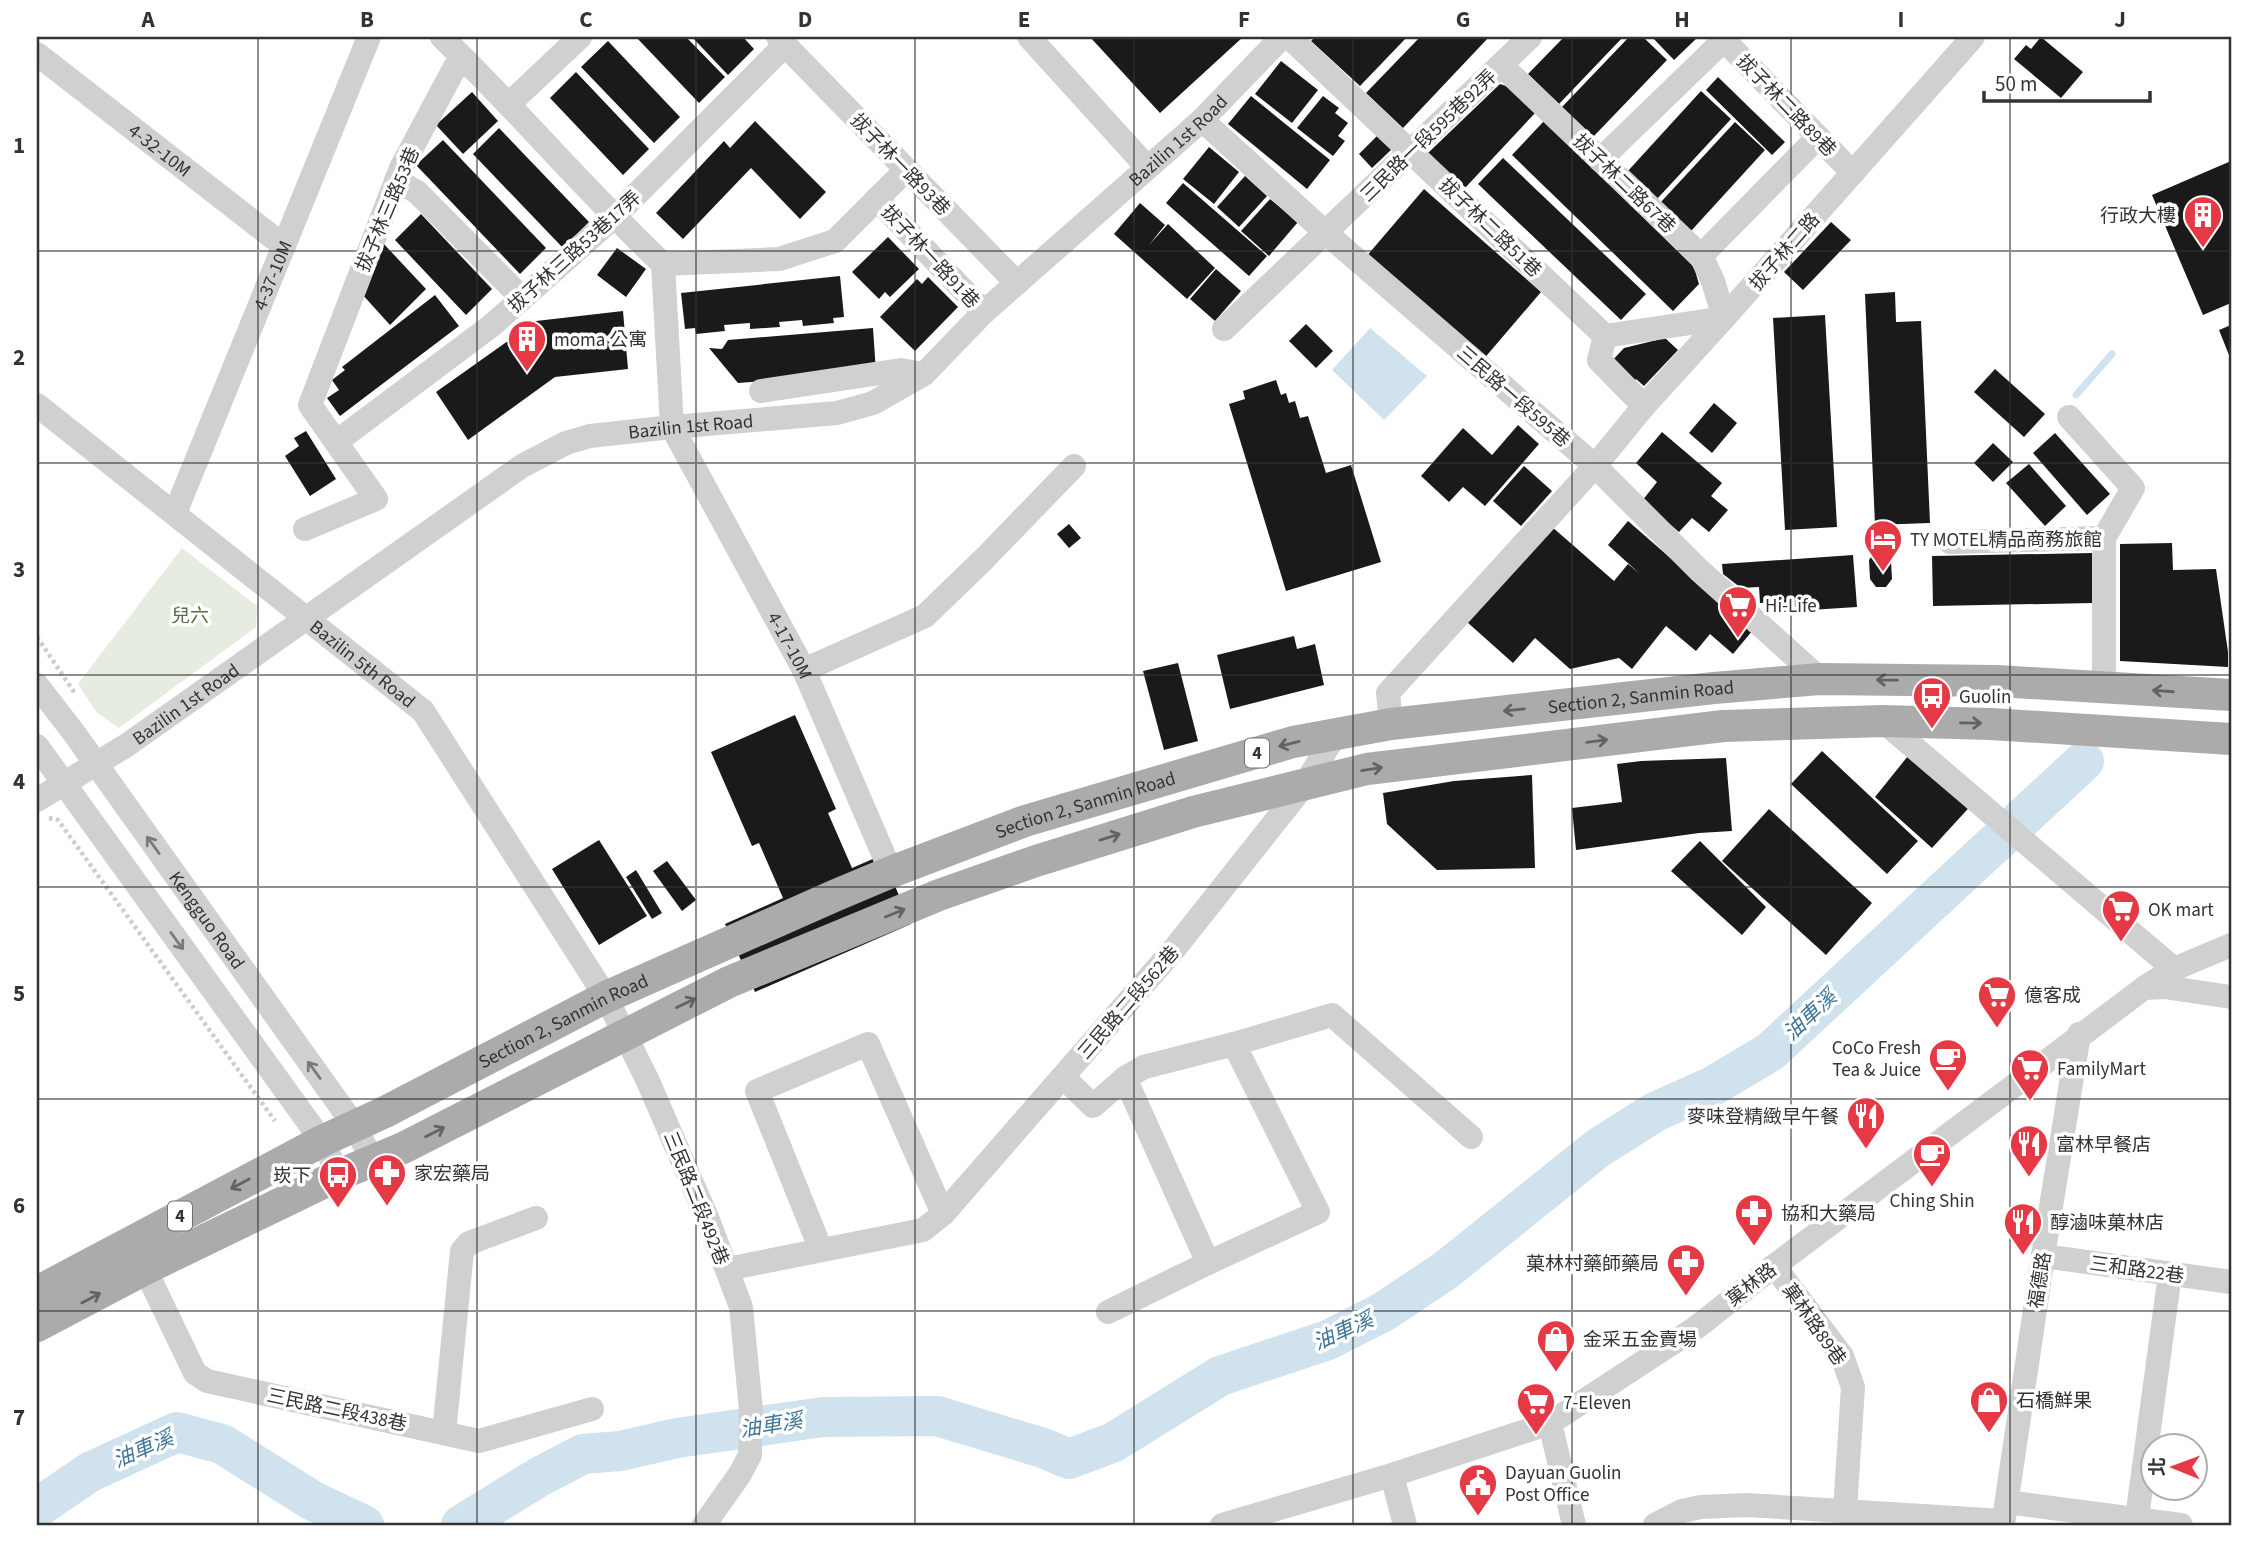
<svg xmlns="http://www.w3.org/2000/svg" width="2268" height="1562" font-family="'Source Sans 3','Noto Sans TC',sans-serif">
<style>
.green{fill:#e6ecdf}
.water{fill:#cfe2ee}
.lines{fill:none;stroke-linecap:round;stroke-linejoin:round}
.stream{stroke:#cfe2ee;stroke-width:7}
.river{stroke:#cfe2ee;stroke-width:40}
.building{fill:#1a1a1a}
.path{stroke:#cdcdcd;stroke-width:4.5;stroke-dasharray:3.5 3.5;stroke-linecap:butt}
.minor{stroke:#d0d0d0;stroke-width:24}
.major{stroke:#ababab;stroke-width:32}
.oneway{stroke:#636363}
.oneway2{stroke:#7a7a7a}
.grid{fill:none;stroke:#333;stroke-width:2;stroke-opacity:0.55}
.labels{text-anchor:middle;stroke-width:7;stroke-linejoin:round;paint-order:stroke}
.shield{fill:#fff;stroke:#707070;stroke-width:2}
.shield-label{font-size:18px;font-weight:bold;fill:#333}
.street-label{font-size:19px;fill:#333;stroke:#fff}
.poi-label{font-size:19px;fill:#333;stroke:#fff;text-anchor:start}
.park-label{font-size:19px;fill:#56703f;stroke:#fff}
.water-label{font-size:21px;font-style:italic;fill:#3f7597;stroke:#fff}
.neatline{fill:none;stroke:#333;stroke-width:2.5}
.grid-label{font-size:23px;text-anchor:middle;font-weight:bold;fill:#333}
</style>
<rect width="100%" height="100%" fill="#fff"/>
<path class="green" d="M182,548L257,606L256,627L119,728L97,713L78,684Z"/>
<path class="water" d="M1370,328L1427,376L1384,420L1332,370Z"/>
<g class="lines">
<path class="stream" d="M2076,395L2112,354"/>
<path class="river" d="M37,1508L90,1472L177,1432L222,1444L313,1501L364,1525
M461,1525L539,1477L583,1454L620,1451L677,1438L823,1417L937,1416L1043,1448L1069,1459L1114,1442L1220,1376L1328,1340L1383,1312L1446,1270L1598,1148L1655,1112L1713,1086L1770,1052L2084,761"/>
</g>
<path class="building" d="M636,37H686L725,77L699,103Z
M692,37H743L754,49L728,75Z
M1090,37H1243L1160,113Z
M1315,37H1407L1360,86L1311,41Z
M1420,37H1489L1403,128L1366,93Z
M1564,37H1623L1559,104L1528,74Z
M1629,37H1643L1667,60L1593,137L1562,107Z
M1652,37H1698L1674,60Z
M2041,37L2083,72L2061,98L2014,59L2026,45L2031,49Z
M608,41L680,117L654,143L581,67Z
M1281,61L1318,90L1292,123L1255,94Z
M576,72L649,149L623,175L550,98Z
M1718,77L1785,142L1772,155L1706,90Z
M1500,84L1509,87L1535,113L1465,188L1428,153Z
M1701,91L1731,119L1657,199L1627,172Z
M472,92L498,121L463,154L436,125Z
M1251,96L1330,160L1307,189L1228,124Z
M1323,96L1339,108L1335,113L1348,123L1338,136L1345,141L1333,156L1297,128Z
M755,121L826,192L800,219L751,168L683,239L656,213L724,141L730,148Z
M1544,121L1694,267L1699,284L1673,311L1512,155Z
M1735,122L1765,150L1691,231L1660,203Z
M499,128L589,222L563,248L473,154Z
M1379,134L1392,149L1372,168L1359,154Z
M443,140L546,248L520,274L416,165Z
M1209,147L1239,172L1214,204L1183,179Z
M1503,158L1646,294L1621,320L1478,184Z
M2231,161V303L2203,315L2152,195Z
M1245,176L1267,196L1239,227L1217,207Z
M1183,183L1267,256L1249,276L1166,203Z
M1424,189L1541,292L1482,361L1365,258Z
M1270,199L1298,222L1269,256L1241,231Z
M1140,203L1165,225L1149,245L1168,224L1215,268L1187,299L1114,234Z
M421,214L492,289L466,315L395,240Z
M1831,222L1851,240L1803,290L1784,272Z
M888,237L919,269L890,297L885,292L879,299L852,272Z
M382,242L426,289L390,325L361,293Z
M617,248L646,269L626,297L597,275Z
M1216,269L1241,291L1215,321L1190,299Z
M840,276L844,317L833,318L834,323L803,326L802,320L779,322L780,327L750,329V323L724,325L725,331L696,334L695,328L685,329L681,293Z
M928,277L958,307L915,351L880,317L917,279L922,284Z
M1895,292L1896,322L1921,321L1930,523L1875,525L1865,294Z
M435,295L459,326L340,416L327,398L339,390L332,380L345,370L342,367Z
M623,311L628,369L555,377L468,440L436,392L536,321Z
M1825,315L1837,527L1785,530L1773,318Z
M1306,324L1333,351L1316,368L1289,341Z
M2231,325V360L2219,330Z
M873,328L876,372L738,383L709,348L722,349L728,340Z
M1665,338L1678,350L1644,386L1636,379L1632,384L1610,363L1624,348Z
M1995,369L2045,414L2024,437L1974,392Z
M1276,380L1281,395L1286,393L1289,403L1295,401L1300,418L1308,416L1326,473L1351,465L1381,562L1286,591L1229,404L1245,399L1243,391Z
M1714,403L1737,423L1712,453L1689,433Z
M1518,425L1539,444L1485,506L1463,487L1449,502L1421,476L1463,428L1492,455Z
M306,431L336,479L310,496L285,456L299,446L294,438Z
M1662,432L1722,483L1711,496L1728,510L1709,532L1692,518L1679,532L1642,501L1657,482L1636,463Z
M2055,433L2110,494L2087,515L2033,453Z
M1993,443L2013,462L1993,482L1974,463Z
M2029,464L2066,506L2045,526L2006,483Z
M1524,466L1552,491L1521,526L1493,501Z
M1628,521L1753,630L1733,654L1710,634L1696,651L1666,626L1632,669L1619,658L1570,669L1535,638L1513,663L1467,622L1551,526L1614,581L1628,564L1640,574L1608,545Z
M1069,524L1081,538L1069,548L1057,534Z
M2172,543L2173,570L2216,569L2228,652V667L2120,661V544Z
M1875,551L1886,552L1891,561L1892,579L1886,587H1876L1870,579L1869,560Z
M2092,553L2093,603L1933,606L1932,556Z
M1853,555L1857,607L1777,612V602L1760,603L1759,587L1741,588L1723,574L1722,564Z
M1294,636L1297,649L1315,644L1324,685L1230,709L1217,655Z
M1178,663L1198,741L1164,750L1143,671Z
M795,715L836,809L828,813L852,868L882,855L911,924L755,992L725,924L783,898L759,843L752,846L711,752Z
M1822,751L1918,841L1887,874L1791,784Z
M1912,751L1976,800L1932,848L1875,797Z
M1726,758L1732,831L1699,833L1576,850L1572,808L1622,802L1617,764L1641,761Z
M1532,775L1535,868L1437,870L1387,824L1383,793L1454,781Z
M1769,809L1872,903L1826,955L1722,861Z
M599,840L647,916L599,945L552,869Z
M1700,841L1766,907L1742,935L1671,871Z
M667,861L696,900L682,911L653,871Z
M636,870L662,913L652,919L626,877Z"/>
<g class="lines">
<path class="path" d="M37,637L76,695
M49,818L58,820L275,1121"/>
<g class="minor">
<path d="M442,37L469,64"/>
<path d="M1029,37L1147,167"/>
<path d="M1289,37L1605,336L1724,318L1713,281L1701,256L1501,65"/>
<path d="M1721,37L1853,173"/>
<path d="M785,45L1017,283"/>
<path id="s1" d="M37,54L284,246"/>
<path d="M509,104L580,37"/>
<path d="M1202,120L1326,233L1595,466L1699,570L1820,679"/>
<path d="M1600,160L1724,40"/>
<path d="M396,180L417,192L522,298"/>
<path d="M877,199L984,312"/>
<path d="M1701,256L1818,137"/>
<path d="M663,264L779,259L835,241L906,170"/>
<path d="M1224,329L1530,37"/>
<path d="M1605,336L1599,360L1644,406"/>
<path d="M761,391L901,370L924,374"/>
<path id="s2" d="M37,405L423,711L606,997L647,1079L708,1220L741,1307L751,1410L750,1455L740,1474L704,1525"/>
<path d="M2069,417L2133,488L2104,538"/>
<path d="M336,442L491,326L614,217L785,45L778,37"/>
<path id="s3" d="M175,513L369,37"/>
<path id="s4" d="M305,529L376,499L310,405L401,168L455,67L469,64C535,130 595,200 663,264L672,427L804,670L891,872"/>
<path d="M2104,538V687"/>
<path d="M1950,542L2104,538"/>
<path d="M804,670L925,616L984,559L1074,466"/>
<path id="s5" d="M37,685L74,733L354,1125L373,1161"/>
<path d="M1883,721L2174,969"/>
<path d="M1391,724L1388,693L1595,466L1644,406L1724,318L1973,37"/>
<path d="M37,746L322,1141L339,1175"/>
<path id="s6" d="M37,800L127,745L522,466L566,443L590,436L672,427L837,413L873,403L924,374L984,312L1202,120L1282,37"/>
<path d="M2144,988L2164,987L2231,997"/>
<path d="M1063,1077L1093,1106L1125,1078L1144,1067L1234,1044L1332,1015L1471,1137"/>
<path d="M1125,1078L1208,1263L1318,1212L1234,1044"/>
<path d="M821,1250L757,1091L868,1044L943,1214"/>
<path d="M2043,1256L2231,1282"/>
<path d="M1774,1266L1842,1356L1853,1387L1845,1510"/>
<path d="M145,1269L195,1373L207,1381L479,1441L592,1409"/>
<path d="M727,1269L923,1230L943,1214L1175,948L1305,784L1336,734"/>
<path d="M1108,1312L1208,1263"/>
<path d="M1550,1423L1574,1525"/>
<path d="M444,1433L462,1251L469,1243L536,1218"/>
<path d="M1392,1475L1405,1525"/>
<path d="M2007,1502L2181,1525"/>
<path d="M1222,1525L1392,1475L1550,1423L1697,1327L1774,1266L2144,988L2174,969L2231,945"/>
<path d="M1655,1525L1682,1511L1701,1507L1747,1505L2003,1521"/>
<path d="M2003,1525L2043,1256L2079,1034"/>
<path d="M2136,1525L2170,1274"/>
</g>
<g class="major">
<path id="s7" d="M37,1292L322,1141L385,1112L606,997L834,896L891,872L1025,821L1293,742L1391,724L1714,688L1820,679L1997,681L2231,695"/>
<path d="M37,1326L145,1269L339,1175L403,1148L729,982L939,895L1036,861L1193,812L1367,769L1723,726L1883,721L1991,724L2231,739"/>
</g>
</g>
<defs><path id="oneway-shaft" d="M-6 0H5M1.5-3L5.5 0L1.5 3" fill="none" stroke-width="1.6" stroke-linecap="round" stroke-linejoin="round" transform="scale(1.75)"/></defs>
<g class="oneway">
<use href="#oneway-shaft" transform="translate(1887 680) rotate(-179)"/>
<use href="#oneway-shaft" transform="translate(2163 691) rotate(-176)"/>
<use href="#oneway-shaft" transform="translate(1514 710) rotate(174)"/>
<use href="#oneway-shaft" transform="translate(1971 723) rotate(1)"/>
<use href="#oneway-shaft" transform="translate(1597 741) rotate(-7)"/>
<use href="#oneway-shaft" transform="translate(1289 744) rotate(166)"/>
<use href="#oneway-shaft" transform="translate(1372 769) rotate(-9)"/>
<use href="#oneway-shaft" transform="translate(1110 837) rotate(-17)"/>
<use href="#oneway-shaft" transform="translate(895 913) rotate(-22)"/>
<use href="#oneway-shaft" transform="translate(686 1003) rotate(-26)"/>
<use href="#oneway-shaft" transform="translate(435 1132) rotate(-27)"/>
<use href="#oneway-shaft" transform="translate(240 1184) rotate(152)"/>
<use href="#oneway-shaft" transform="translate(91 1298) rotate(-28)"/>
</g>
<g class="oneway2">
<use href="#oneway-shaft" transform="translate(153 845) rotate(-126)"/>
<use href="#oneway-shaft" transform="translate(177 941) rotate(54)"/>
<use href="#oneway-shaft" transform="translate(314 1070) rotate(-126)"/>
</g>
<path class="grid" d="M258,37V1525M477,37V1525M696,37V1525M915,37V1525M1134,37V1525M1353,37V1525M1572,37V1525M1791,37V1525M2010,37V1525M37,251H2231M37,463H2231M37,675H2231M37,887H2231M37,1099H2231M37,1311H2231"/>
<defs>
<g id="building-pin" transform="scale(2.0125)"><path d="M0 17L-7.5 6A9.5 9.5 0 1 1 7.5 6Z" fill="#e63946" stroke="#fff"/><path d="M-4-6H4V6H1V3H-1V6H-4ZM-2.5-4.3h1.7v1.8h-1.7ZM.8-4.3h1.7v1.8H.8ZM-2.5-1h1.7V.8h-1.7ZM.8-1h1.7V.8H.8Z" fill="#fff"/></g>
<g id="hotel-pin" transform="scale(2.0125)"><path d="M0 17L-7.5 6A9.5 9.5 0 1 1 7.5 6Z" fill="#e63946" stroke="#fff"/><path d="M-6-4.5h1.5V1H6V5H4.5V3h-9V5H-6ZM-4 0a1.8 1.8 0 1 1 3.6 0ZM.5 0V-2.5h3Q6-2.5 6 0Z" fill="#fff"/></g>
<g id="supermarket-pin" transform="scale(2.0125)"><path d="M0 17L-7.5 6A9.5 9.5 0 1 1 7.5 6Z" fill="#e63946" stroke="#fff"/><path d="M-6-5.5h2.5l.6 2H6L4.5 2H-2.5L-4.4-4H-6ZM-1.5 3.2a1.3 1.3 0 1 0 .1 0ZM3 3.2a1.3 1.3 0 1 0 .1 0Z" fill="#fff"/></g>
<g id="bus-pin" transform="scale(2.0125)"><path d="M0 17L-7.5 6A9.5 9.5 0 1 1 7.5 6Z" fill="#e63946" stroke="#fff"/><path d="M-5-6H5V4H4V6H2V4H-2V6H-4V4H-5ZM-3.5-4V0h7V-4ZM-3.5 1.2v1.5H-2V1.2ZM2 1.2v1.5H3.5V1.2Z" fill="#fff"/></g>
<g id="cafe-pin" transform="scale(2.0125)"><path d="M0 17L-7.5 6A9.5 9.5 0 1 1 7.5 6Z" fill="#e63946" stroke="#fff"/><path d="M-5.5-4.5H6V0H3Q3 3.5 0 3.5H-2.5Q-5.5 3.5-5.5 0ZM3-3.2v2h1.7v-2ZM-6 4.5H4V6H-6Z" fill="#fff"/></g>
<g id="restaurant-pin" transform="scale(2.0125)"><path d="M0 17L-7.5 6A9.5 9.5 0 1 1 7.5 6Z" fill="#e63946" stroke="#fff"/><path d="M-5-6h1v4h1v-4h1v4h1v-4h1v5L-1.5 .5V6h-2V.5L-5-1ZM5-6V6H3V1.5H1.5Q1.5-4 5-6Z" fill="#fff"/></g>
<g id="pharmacy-pin" transform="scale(2.0125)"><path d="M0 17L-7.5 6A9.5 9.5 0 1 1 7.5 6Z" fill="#e63946" stroke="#fff"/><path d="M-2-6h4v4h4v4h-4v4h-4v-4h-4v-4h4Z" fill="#fff"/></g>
<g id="shop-pin" transform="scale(2.0125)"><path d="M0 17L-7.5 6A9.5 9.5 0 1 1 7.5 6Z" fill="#e63946" stroke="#fff"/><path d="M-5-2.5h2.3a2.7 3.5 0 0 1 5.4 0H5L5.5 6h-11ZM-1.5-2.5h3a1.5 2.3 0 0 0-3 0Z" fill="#fff"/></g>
<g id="civic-pin" transform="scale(2.0125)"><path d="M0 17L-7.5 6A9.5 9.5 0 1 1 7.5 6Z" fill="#e63946" stroke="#fff"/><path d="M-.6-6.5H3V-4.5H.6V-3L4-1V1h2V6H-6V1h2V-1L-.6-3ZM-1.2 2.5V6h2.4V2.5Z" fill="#fff"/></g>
</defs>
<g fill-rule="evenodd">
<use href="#building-pin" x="2203" y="215"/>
<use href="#building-pin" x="527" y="339"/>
<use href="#hotel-pin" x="1883" y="539"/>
<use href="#supermarket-pin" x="1738" y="605"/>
<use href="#bus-pin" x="1932" y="696"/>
<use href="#supermarket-pin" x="2121" y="909"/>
<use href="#supermarket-pin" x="1997" y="995"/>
<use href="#cafe-pin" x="1948" y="1058"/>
<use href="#supermarket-pin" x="2030" y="1068"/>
<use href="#restaurant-pin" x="1866" y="1116"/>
<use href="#restaurant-pin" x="2029" y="1144"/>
<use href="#cafe-pin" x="1932" y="1154"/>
<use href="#pharmacy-pin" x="387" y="1173"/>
<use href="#bus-pin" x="338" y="1175"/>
<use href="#pharmacy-pin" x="1754" y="1213"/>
<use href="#restaurant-pin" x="2023" y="1222"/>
<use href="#pharmacy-pin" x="1686" y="1263"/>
<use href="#shop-pin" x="1556" y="1339"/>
<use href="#shop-pin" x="1989" y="1400"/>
<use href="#supermarket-pin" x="1536" y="1402"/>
<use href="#civic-pin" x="1478" y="1483"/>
</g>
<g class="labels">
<g class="shield">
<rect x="1245" y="738.5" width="24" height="29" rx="5"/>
<rect x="168" y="1201.5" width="24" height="29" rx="5"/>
</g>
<g class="shield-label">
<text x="1257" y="759">4</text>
<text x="180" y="1222">4</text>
</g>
<g class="street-label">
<text transform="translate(1787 105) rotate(46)" y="7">拔子林二路89巷</text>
<text transform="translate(1428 135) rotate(-44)" y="7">三民路一段595巷92弄</text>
<text dy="7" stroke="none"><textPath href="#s6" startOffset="1353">Bazilin 1st Road</textPath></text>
<text dy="7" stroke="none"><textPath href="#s1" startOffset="156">4-32-10M</textPath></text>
<text transform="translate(901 164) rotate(46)" y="7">拔子林一路93巷</text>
<text transform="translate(1625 183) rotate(44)" y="7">拔子林二路67巷</text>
<text transform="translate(387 209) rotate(-67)" y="7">拔子林三路53巷</text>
<text transform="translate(1491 227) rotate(44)" y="7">拔子林二路51巷</text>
<text transform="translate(574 251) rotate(-42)" y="7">拔子林三路53巷17弄</text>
<text transform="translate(1784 251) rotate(-49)" y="7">拔子林二路</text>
<text transform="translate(931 256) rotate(47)" y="7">拔子林一路91巷</text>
<text dy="7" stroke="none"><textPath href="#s3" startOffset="257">4-37-10M</textPath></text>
<text transform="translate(1514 396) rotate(41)" y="7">三民路一段595巷</text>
<text dy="7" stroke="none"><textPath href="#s6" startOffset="765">Bazilin 1st Road</textPath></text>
<text dy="7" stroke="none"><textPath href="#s4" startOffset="1265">4-17-10M</textPath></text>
<text dy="7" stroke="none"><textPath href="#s2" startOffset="416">Bazilin 5th Road</textPath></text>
<text dy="7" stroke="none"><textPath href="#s7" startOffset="1726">Section 2, Sanmin Road</textPath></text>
<text dy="7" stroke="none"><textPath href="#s6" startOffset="177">Bazilin 1st Road</textPath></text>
<text dy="7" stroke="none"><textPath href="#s7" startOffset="1158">Section 2, Sanmin Road</textPath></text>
<text dy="7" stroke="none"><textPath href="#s5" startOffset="290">Kengguo Road</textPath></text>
<text transform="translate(1128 1002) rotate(-49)" y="7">三民路二段562巷</text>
<text dy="7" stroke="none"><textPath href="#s7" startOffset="592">Section 2, Sanmin Road</textPath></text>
<text transform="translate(697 1198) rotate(68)" y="7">三民路二段492巷</text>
<text transform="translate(2137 1269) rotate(8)" y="7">三和路22巷</text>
<text transform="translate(2039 1280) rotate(-81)" y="7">福德路</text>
<text transform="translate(1751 1284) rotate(-38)" y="7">菓林路</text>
<text transform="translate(1815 1324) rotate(55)" y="7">菓林路89巷</text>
<text transform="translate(337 1409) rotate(12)" y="7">三民路二段438巷</text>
</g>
<g class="poi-label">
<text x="2176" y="222" text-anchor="end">行政大樓</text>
<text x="554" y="346">moma 公寓</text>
<text x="1910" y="546">TY MOTEL精品商務旅館</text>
<text x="1765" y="612">Hi-Life</text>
<text x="1959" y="703">Guolin</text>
<text x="2148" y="916">OK mart</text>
<text x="2024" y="1002">億客成</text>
<text x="1921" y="1054" text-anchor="end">CoCo Fresh<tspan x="1921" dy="22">Tea &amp; Juice</tspan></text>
<text x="2057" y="1075">FamilyMart</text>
<text x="1839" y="1123" text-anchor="end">麥味登精緻早午餐</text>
<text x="2056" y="1151">富林早餐店</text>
<text x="414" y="1180">家宏藥局</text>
<text x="311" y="1182" text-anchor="end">崁下</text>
<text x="1932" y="1207" text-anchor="middle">Ching Shin</text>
<text x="1781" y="1220">協和大藥局</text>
<text x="2050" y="1229">醇滷味菓林店</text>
<text x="1659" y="1270" text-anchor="end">菓林村藥師藥局</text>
<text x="1583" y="1346">金采五金賣場</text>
<text x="2016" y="1407">石橋鮮果</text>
<text x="1563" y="1409">7-Eleven</text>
<text x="1505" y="1479">Dayuan Guolin<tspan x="1505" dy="22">Post Office</tspan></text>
</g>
<g class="park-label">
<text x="190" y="622">兒六</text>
</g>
<g class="water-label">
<text transform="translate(1810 1015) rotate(-43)" y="7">油車溪</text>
<text transform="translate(1343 1331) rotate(-24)" y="7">油車溪</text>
<text transform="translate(771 1425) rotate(-9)" y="7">油車溪</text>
<text transform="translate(143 1449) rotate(-23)" y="7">油車溪</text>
</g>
</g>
<rect width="2268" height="1562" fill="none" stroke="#ffffff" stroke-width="77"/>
<g transform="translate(2174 1467) rotate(271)"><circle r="33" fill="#ffffff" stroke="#adadad" stroke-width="2"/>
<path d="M0-5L12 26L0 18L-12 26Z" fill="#e63946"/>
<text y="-10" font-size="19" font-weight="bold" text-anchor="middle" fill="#333333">北</text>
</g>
<path d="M1984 91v10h166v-10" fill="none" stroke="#333333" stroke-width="3.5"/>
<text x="1995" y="91" font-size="21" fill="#333333" stroke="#ffffff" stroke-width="5" paint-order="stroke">50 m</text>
<rect x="38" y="38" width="2192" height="1486" class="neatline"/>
<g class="grid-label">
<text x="148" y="27">A</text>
<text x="367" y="27">B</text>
<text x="586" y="27">C</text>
<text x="805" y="27">D</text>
<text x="1024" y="27">E</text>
<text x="1244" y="27">F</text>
<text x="1463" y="27">G</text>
<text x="1682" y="27">H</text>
<text x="1901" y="27">I</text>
<text x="2120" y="27">J</text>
<text x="19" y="153">1</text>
<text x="19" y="365">2</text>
<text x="19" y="577">3</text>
<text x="19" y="789">4</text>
<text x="19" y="1001">5</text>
<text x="19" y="1213">6</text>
<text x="19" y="1425">7</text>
</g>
</svg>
